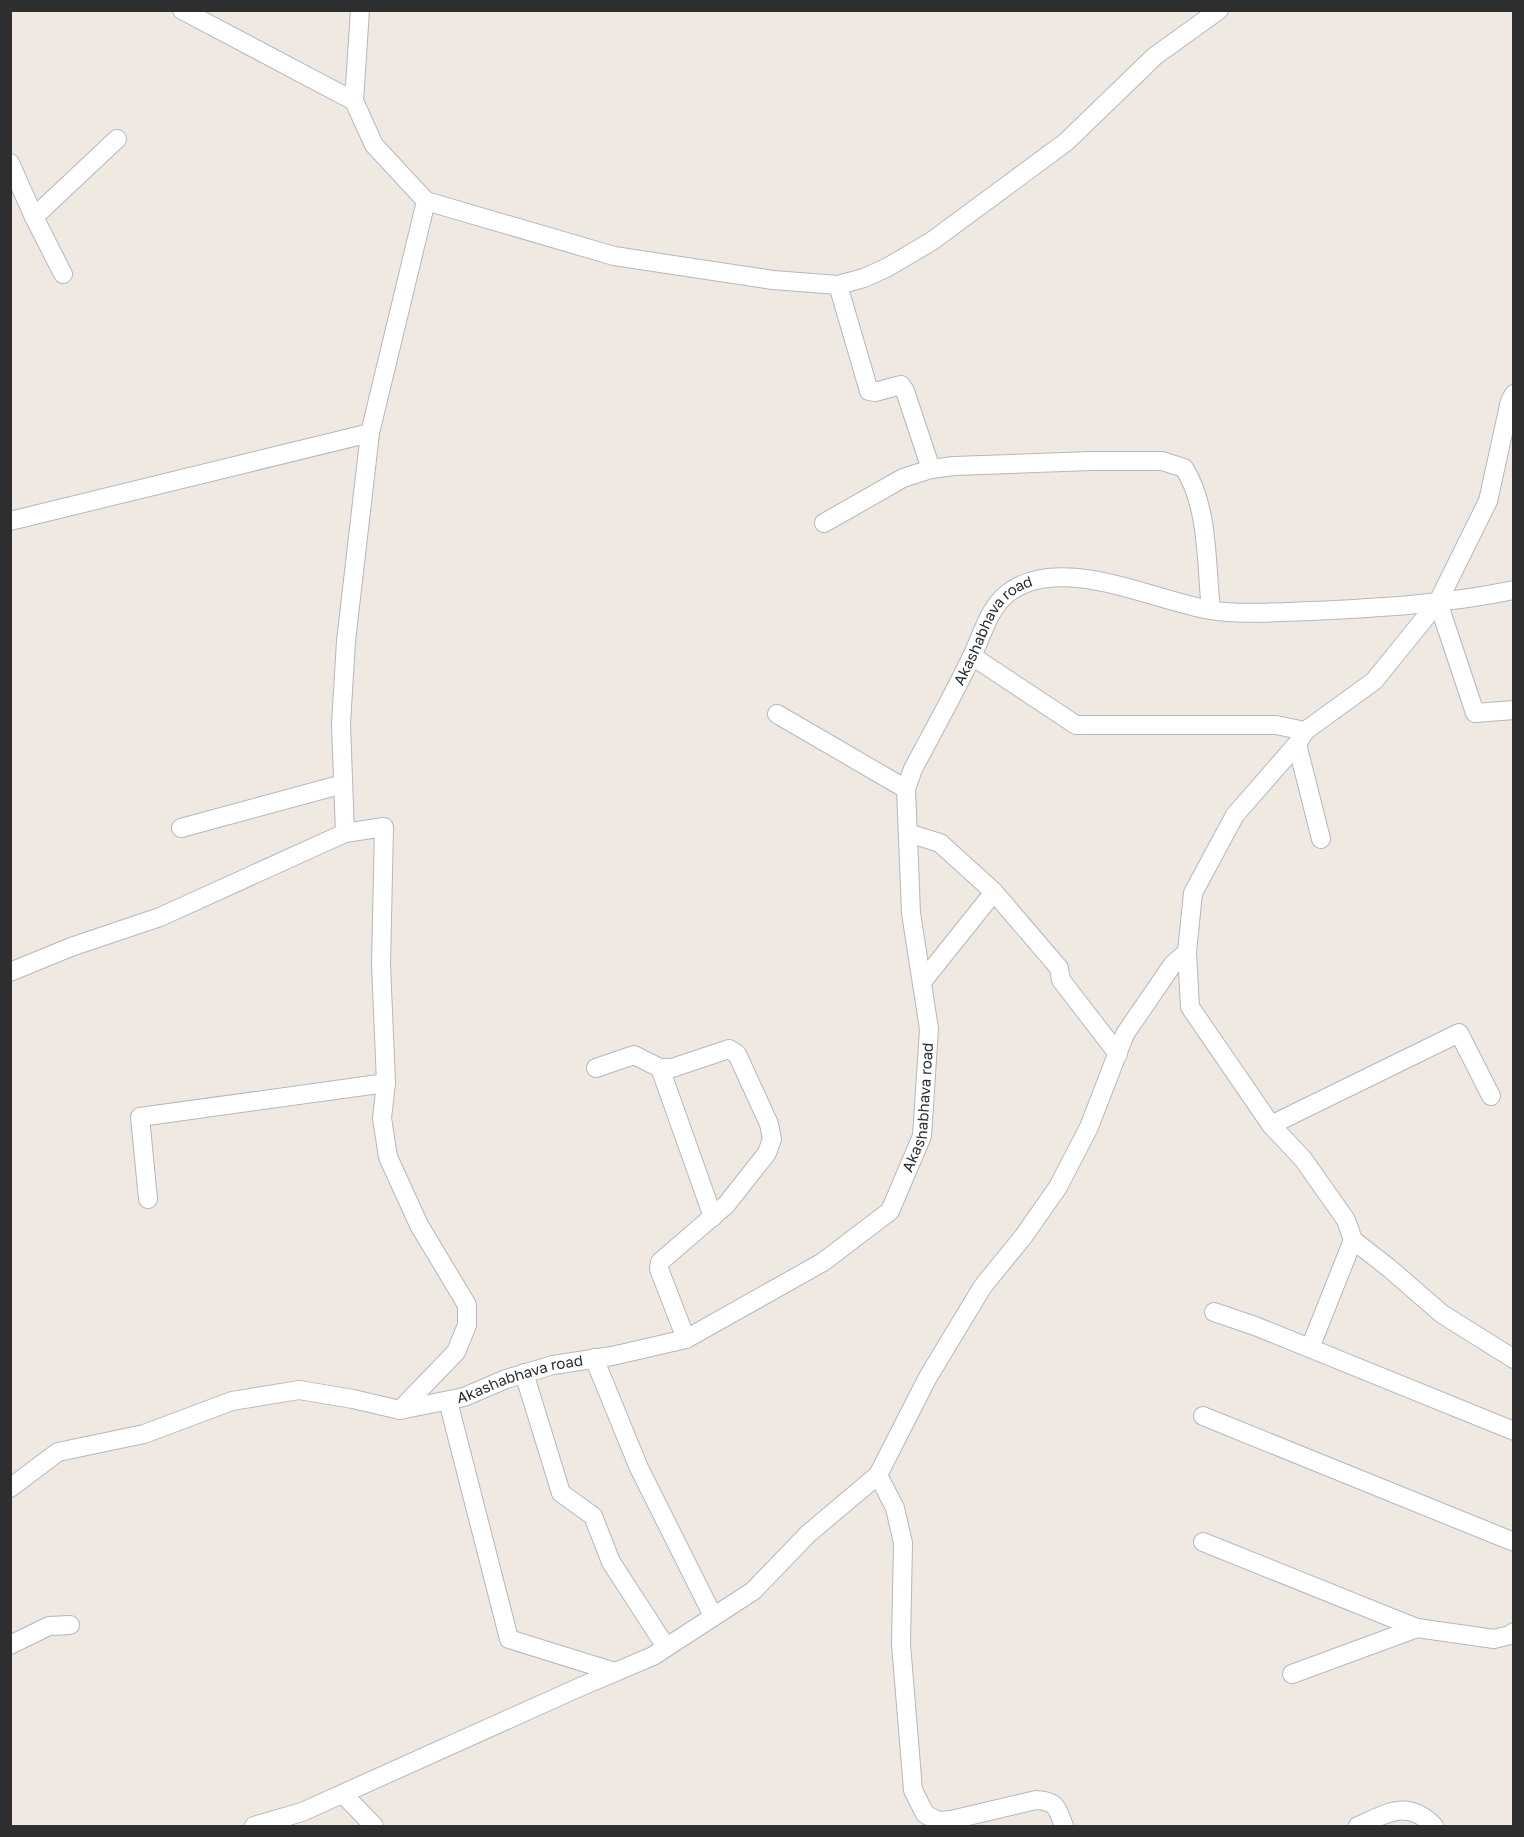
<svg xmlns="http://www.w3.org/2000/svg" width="1524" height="1837" font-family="'Golos Text',sans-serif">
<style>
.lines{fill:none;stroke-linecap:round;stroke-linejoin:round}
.minor-casing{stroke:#b4b7c1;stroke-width:20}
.minor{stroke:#fff;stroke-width:18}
.labels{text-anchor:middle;stroke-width:5;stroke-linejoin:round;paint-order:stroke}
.street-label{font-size:15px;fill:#2e2e2e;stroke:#fff}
</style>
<rect width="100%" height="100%" fill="#efe9e1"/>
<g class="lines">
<g class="minor-casing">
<g id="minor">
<path d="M182,10L354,101"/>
<path d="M360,10L354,101L374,145L426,201L614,256L773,280L838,285L864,278L888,267L932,241L1066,142L1155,56L1219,10"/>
<path d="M10,163L34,217L63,274"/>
<path d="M34,217L117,139"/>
<path d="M838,285L869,391L875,392L901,385L905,391L931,469"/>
<path d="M1514,394L1510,401L1488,501L1438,602L1374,681L1305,731L1297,744L1235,815L1193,893L1187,952L1190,1007L1271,1125L1303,1159L1346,1220L1353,1240L1389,1268L1442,1314L1514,1359"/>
<path d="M370,433L346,641L341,724L345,833L384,827L381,964L386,1083L382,1118L388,1157L419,1225L467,1305V1325L456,1352L400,1410"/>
<path d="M10,521L370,433L426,201"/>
<path d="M824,523L903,478L931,469L954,466L1091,461H1162L1184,468C1209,507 1206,565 1211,610"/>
<path d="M1438,602L1475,713L1514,710"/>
<path d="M972,656L1076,725H1276L1305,731"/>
<path d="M777,714L906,789"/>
<path d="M1297,744L1321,839"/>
<path d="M181,828L343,784"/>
<path d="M908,833L940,843L994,892L1059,968L1061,980L1118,1054"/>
<path d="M10,972L71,947L160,917L345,833"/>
<path d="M922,982L994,892"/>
<path d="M596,1068L634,1055L660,1068H672L729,1049L737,1054L769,1124L772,1139L767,1153L726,1205L660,1262L659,1269L686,1339"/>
<path d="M660,1068L713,1217"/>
<path d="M1271,1125L1459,1033L1491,1096"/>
<path d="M148,1199L140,1117L386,1083"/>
<path d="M1214,1312L1255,1326L1514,1431"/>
<path d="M1310,1348L1353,1240"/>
<path d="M594,1358L639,1468L713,1616"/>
<path d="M524,1373L561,1493L593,1516L611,1562L666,1647"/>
<path d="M448,1401L509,1639L615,1672"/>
<path d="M1203,1416L1514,1542"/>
<path d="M878,1475L895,1508L903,1543L901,1644L913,1790L925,1814L938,1821L951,1820L1036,1800C1057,1801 1057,1808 1064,1826"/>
<path id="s1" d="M10,1488L58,1452L144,1434L232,1401L299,1390L353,1399L400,1410L464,1397L506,1379L553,1365L612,1356L686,1339L823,1262L890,1211L922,1136L929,1029L911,913L906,789L913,769C933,731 954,694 972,656C983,634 988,609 1008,593C1060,553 1152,600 1210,610C1238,615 1280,612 1310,611C1378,608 1447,604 1514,590"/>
<path d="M1203,1542L1417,1628L1494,1639L1510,1635L1514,1632"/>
<path d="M10,1645L49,1626L70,1625"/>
<path d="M1292,1674L1417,1628"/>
<path d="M343,1794L374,1826"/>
<path d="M254,1826L302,1812L580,1687L653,1656L753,1591L808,1534L878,1475L928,1377L983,1286L1023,1237L1058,1187L1089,1127L1125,1034L1173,964L1187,952"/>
<path d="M1358,1826C1388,1813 1407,1799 1434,1826"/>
</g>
</g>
<use href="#minor" class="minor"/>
</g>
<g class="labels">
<g class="street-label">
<text dy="5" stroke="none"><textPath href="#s1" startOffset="1563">Akashabhava road</textPath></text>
<text dy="5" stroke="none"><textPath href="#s1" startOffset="1059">Akashabhava road</textPath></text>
<text dy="5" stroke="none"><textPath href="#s1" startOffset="537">Akashabhava road</textPath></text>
</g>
</g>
<rect width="1524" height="1837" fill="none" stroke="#2e2e2e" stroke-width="24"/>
</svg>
